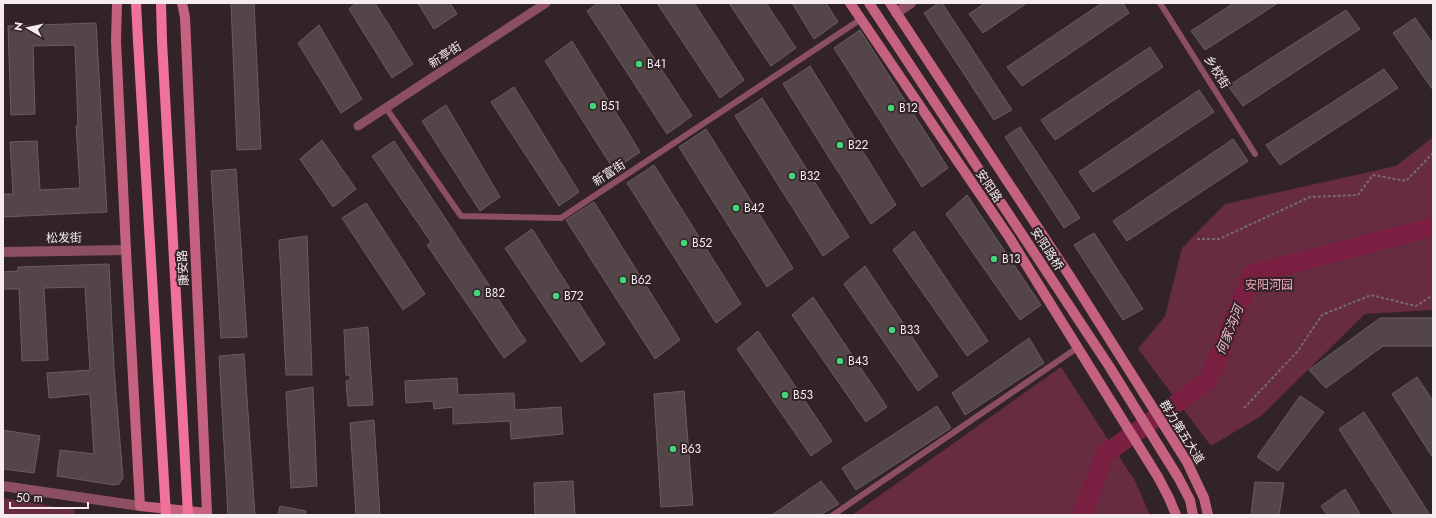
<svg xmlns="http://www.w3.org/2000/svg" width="1436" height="518" font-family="Jost,'Noto Sans SC',sans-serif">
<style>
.green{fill:#672c3f}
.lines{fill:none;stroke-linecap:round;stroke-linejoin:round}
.river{stroke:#7b1f42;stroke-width:19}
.building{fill:#544549;stroke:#6c5c60}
.path{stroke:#766a6d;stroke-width:2;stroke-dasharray:3 2;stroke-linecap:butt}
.service{stroke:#8c4f61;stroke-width:6}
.pedestrian{stroke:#8c4f61;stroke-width:9}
.minor{stroke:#8c4f61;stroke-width:10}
.secondary{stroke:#c46280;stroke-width:10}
.primary{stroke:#f07199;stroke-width:10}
.primary-bridge{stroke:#f07199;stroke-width:10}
.poi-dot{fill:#43d77b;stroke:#312327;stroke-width:1.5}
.labels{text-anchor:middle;stroke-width:4;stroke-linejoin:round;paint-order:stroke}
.street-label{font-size:12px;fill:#f6ecee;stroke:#312327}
.poi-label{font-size:12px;fill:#f6ecee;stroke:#312327;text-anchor:start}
.park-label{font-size:12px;fill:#f5a7bc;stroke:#312327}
.water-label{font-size:13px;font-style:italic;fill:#f4becc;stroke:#312327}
</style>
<rect width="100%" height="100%" fill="#312327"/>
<path class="green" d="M1433,137V310L1365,314L1261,416L1211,446L1138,349L1165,316L1182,248L1225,204L1396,166Z
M1061,367L1135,481L1150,515H852Z
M3,498L75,510L74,515H3Z"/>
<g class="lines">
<path class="river" d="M1082,515L1105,454L1208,381L1252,274L1433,227"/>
</g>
<path class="building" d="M231,3H254L261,149L237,150Z
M356,3H375L413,64L392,78L349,9Z
M418,3H450L457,14L434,29Z
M598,3H618L692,116L667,134L587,11Z
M657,3H694L744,80L720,98Z
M729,3H766L796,48L771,66Z
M792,3H826L838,22L814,39Z
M939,3H942L1012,110L994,120L924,13Z
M985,3H1027L983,33L969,14Z
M1102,3H1123L1129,13L1022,86L1007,67Z
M1234,3H1278L1205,50L1191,31Z
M1346,10L1360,29L1243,106L1228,86Z
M1415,18L1433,44V90L1393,33Z
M96,23L107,212L3,217V194H13L10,142L37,141L40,190L80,188L76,126H78L75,45L33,46L35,114L11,115L8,26Z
M319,25L362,99L341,113L298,43Z
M860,30L948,168L922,187L834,48Z
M572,41L640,152L614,170L545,61Z
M1150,47L1163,67L1055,140L1041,120Z
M810,66L896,205L871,224L783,84Z
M1384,69L1398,88L1280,165L1266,145Z
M514,87L579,192L559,206L491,102Z
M1199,90L1214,112L1093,192L1079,172Z
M762,98L849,237L823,256L735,116Z
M446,105L500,197L480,211L422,121Z
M1020,127L1080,218L1064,228L1005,137Z
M706,129L793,268L767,287L679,147Z
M1233,139L1248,161L1127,241L1113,221Z
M322,140L356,189L333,207L300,159Z
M394,141L526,341L504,358L427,245L431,242L372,156Z
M654,165L741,304L716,323L627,183Z
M236,169L247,337L221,338L211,171Z
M967,195L1041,305L1020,320L946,214Z
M594,202L680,340L655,359L566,220Z
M366,203L425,294L403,310L342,218Z
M532,229L605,344L581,362L505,248Z
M914,231L988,341L967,356L893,250Z
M1094,233L1143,309L1123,320L1074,245Z
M307,236L312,375H286L279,240Z
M109,264L114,368L123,478L119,484L114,485L57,476L60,450L94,454L90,394L49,398L47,373L90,370L85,287L44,288L48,360L22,361L19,289H3V272L18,271V267Z
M865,266L938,376L918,391L844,284Z
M813,297L887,407L866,422L792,315Z
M1380,318H1433V346H1383L1326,388L1309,370Z
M368,327L373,405L348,406L346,381L350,380V375H346L344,330Z
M758,331L832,441L811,456L737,349Z
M1029,338L1044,363L965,415L952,393Z
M244,354L255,515H228L219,356Z
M1417,377L1433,401V458L1392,394Z
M457,378L458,395L514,393L515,410L561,407L563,434L511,439L510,421L453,424V407L434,409L433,401L406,403L405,381Z
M313,387L317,486L291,488L286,392Z
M684,391L693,505L661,507L654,394Z
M1300,396L1324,412L1278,471L1257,457Z
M937,406L951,428L856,490L842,468Z
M1364,412L1430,515H1394L1339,429Z
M374,420L380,515H356L350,423Z
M3,430L40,436L34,473L3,469Z
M573,481L575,515H535L534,483Z
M821,481L839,504L820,515H772Z
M1255,482L1284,483L1279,515H1251Z
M1345,489L1361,515H1327L1321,506Z
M280,506L306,511L305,515H278Z"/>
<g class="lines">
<path class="path" d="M1197,239H1219L1310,197L1358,195L1373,175L1406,181L1433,153
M1244,408L1297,352L1322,315L1371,295L1416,306L1433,295"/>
<path class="service" d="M1160,3L1255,154
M386,108L461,216L561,218L861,19
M833,515L1077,348"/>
<path class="pedestrian" d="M358,126L546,3"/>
<path class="minor" d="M896,13L911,3
M3,252L126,250
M3,486L140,506"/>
<path class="secondary" d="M117,3L116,41L126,250L140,506L207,513L185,17L182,3
M850,3L1009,237L1158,477L1169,498L1176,515
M869,3L1109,366L1178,477L1190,500L1193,515
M890,3L1071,278L1187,462L1204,498L1208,515"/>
<path class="primary" d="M136,3L138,41
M161,3L162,41"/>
<path class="primary-bridge" d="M138,41L166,515
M162,41L188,515"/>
</g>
<g class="poi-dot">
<circle cx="639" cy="64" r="4"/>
<circle cx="593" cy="106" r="4"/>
<circle cx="891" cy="108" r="4"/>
<circle cx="840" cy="145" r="4"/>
<circle cx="792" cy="176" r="4"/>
<circle cx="736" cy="208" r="4"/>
<circle cx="684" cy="243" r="4"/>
<circle cx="994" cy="259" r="4"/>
<circle cx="623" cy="280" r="4"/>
<circle cx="477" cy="293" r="4"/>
<circle cx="556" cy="296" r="4"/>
<circle cx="892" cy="330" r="4"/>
<circle cx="840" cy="361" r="4"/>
<circle cx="785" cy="395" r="4"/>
<circle cx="673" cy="449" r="4"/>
</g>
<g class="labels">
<g class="street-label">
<text transform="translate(445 55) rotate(-33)" y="4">新亭街</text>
<text transform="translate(1217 72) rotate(58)" y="4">乡校街</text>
<text transform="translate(609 173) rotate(-33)" y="4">新富街</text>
<text transform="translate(989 186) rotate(56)" y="4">安阳路</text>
<text transform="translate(64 238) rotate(-1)" y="4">松发街</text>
<text transform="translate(1047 249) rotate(57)" y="4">安阳路桥</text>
<text transform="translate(183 268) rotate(-93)" y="4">康安路</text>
<text transform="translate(1182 432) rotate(58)" y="4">群力第五大道</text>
</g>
<g class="poi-label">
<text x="647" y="68">B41</text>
<text x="601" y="110">B51</text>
<text x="899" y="112">B12</text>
<text x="848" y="149">B22</text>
<text x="800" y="180">B32</text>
<text x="744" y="212">B42</text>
<text x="692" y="247">B52</text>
<text x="1002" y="263">B13</text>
<text x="631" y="284">B62</text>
<text x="485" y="297">B82</text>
<text x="564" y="300">B72</text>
<text x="900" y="334">B33</text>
<text x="848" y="365">B43</text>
<text x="793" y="399">B53</text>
<text x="681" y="453">B63</text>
</g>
<g class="park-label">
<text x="1269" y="289">安阳河园</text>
</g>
<g class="water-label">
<text transform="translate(1229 330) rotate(-68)" y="5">何家沟河</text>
</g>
</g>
<rect width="1436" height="518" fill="none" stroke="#f6ecee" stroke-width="8"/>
<g transform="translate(28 28) rotate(279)" stroke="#312327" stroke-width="3" paint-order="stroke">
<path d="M0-3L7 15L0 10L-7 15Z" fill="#f6ecee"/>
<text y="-6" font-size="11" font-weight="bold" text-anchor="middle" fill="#f6ecee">N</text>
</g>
<path d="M10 502v6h78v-6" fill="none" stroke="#f6ecee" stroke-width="2"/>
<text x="16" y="502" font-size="12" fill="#f6ecee" stroke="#312327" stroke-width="3" paint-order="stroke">50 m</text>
</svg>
